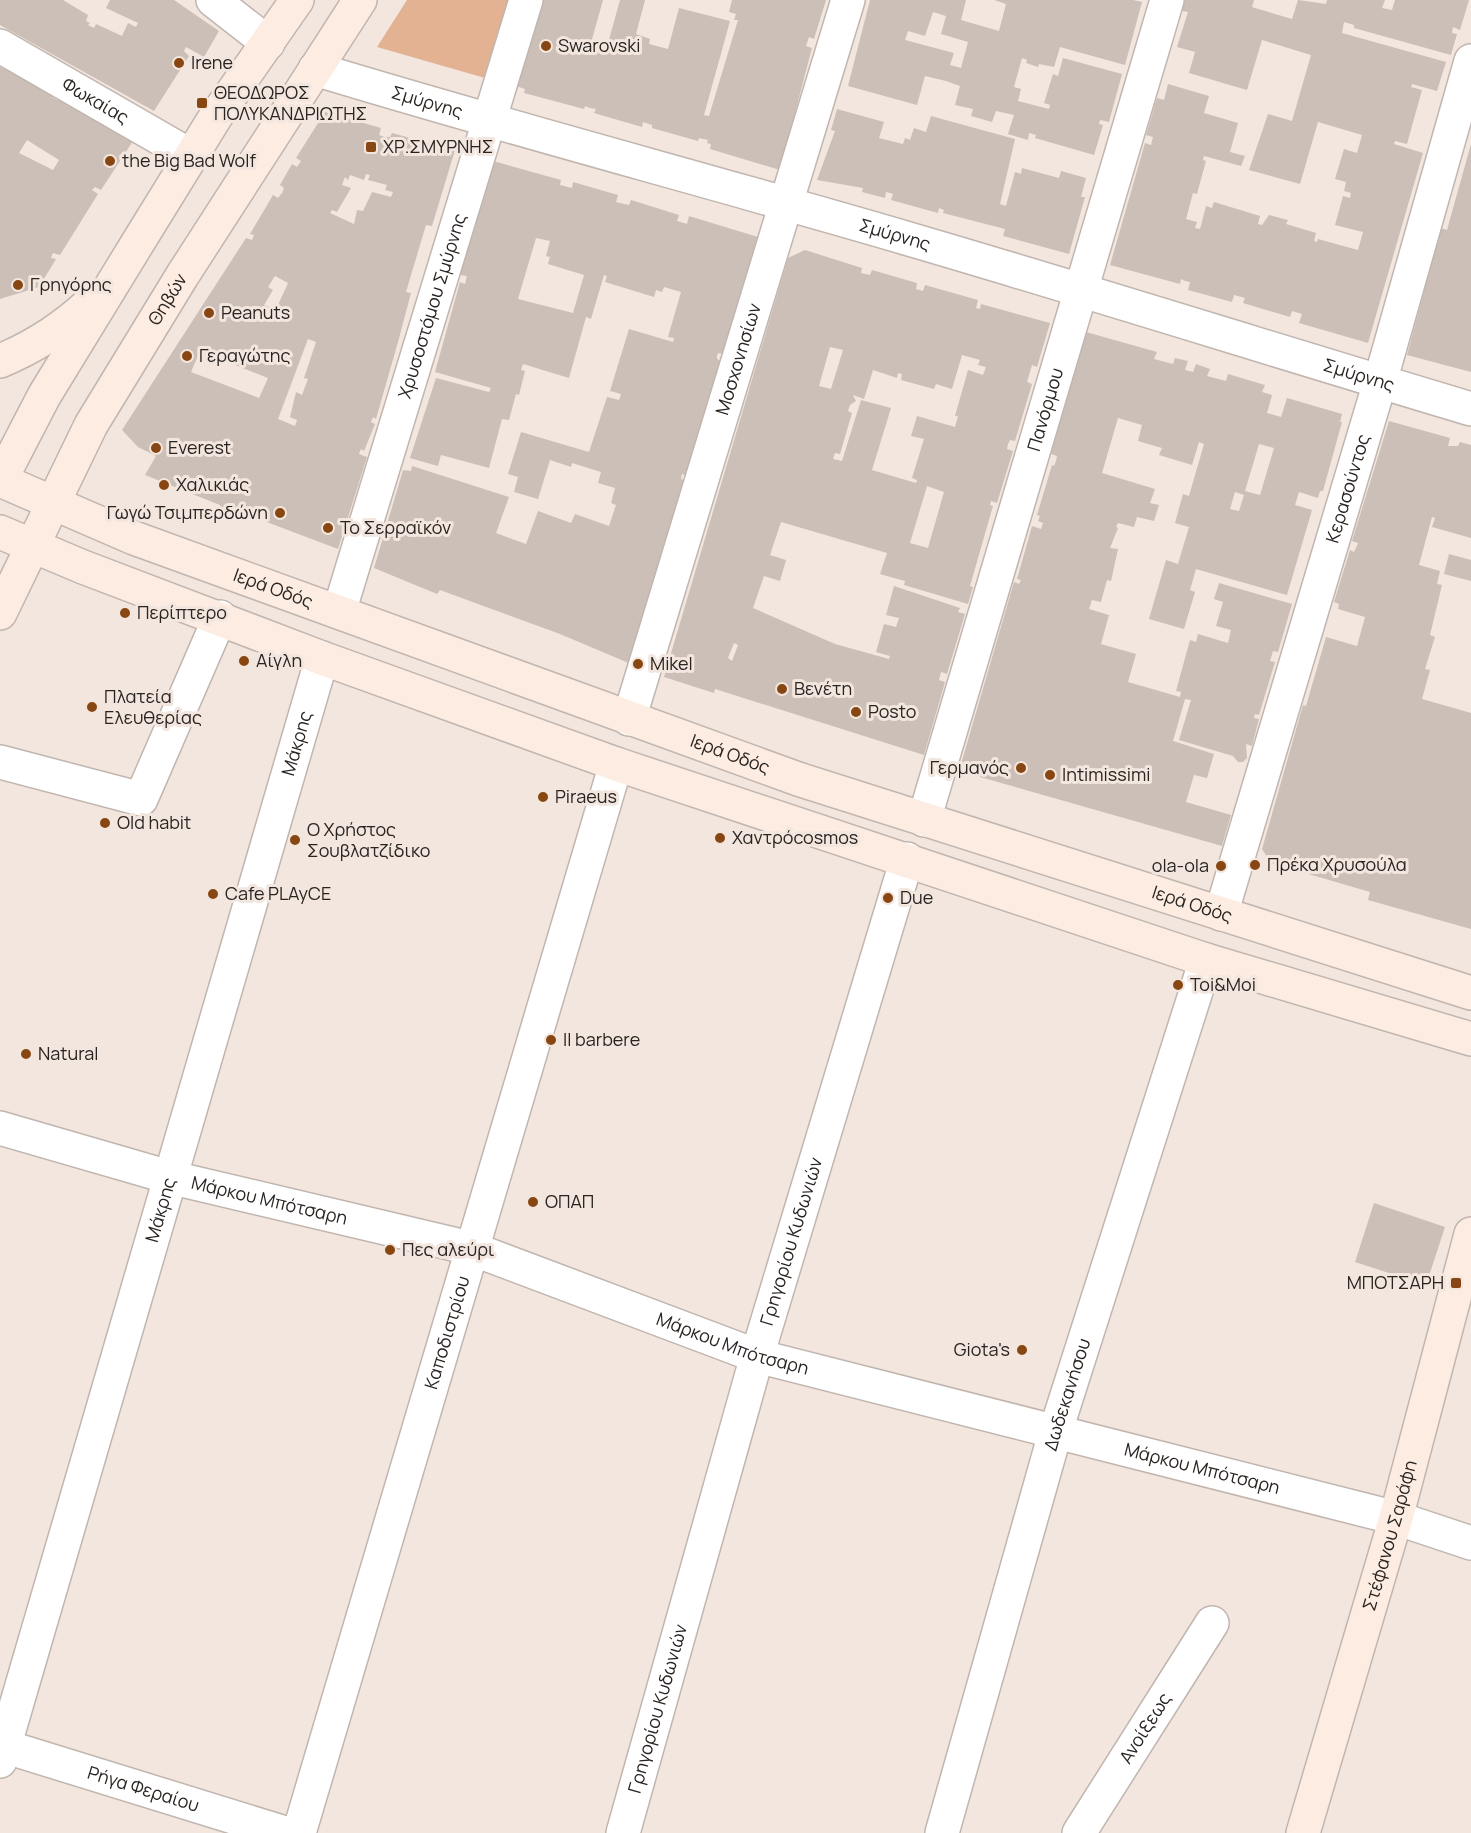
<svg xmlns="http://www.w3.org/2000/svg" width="1471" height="1833" font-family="Manrope,sans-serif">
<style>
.green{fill:#e3b293}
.building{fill:#cbbfb8;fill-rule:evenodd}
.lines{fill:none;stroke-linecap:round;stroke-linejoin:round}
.street-casing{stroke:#c1b6af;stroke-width:36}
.secondary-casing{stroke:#c1b6af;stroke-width:36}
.street{stroke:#fff;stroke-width:33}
.secondary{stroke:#fcece2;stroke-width:33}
.poi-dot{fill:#884712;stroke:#f2e6df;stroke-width:2}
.labels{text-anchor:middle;stroke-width:6;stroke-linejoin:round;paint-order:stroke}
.poi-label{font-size:18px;fill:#292421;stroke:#f2e6df;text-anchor:start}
.street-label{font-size:18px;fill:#292421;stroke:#f2e6df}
</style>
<rect width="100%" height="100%" fill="#f2e6df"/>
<path class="green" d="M407,0H509L485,78L377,47Z"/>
<path class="building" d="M0,0H63L88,15L86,21L90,23L88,25L94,28L96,24L122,36L128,23L136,27L138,23L106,8L110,0H174L219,31L204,57L186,47L184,51L189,56L154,111L0,25Z
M540,0H603L589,50L605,54L620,0H645L636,34L650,39L649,44L668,49L679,8L730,21L704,115L709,116L738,20H734L736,14L729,12L732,0H826L814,39L809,37L806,46L812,48L780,170L710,149L711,144L707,143L708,140L699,138L698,141L652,128V125L643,122L642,127L594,113L596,109L590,108L585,106L584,109L524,93L525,89L516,86Z
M870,0H966L961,20L999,31L1006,4L994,0H1133L1142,2L1125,65L1060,47L1054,67L1039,64L1038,67L1026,63L1027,60L1022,58L1014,87L1021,89L1018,101L1049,109L1050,105L1044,103L1053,74L1058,76L1063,58L1122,74L1109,122L1100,120L1099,124L1103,125L1094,155L1035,138L1036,135L1029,133L1028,140L1008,134L1014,115L996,111L992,122L971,116L973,109L955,105L960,86L946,81L925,76L917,105L848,86ZM933,12L946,16L941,34L968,42L961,68L950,65L954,53L905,40L908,31L925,36Z
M1185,0H1254L1252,7L1292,19L1298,0L1326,4L1327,0H1385L1382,8L1392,10L1395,0H1469L1460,30L1453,27L1452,33L1457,34L1451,55L1354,28V25L1344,22L1342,33L1446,62L1437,91L1412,84L1411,87L1422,90L1407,144L1395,141L1394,144L1423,153L1368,343L1299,323L1302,314L1292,311L1290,317L1243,303L1245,298L1234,295L1232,302L1188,290L1190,282L1185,281L1181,279L1180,284L1110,265L1145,143L1151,145L1153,137L1146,135L1157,98L1164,100L1168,84L1209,96L1204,113L1238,123L1230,152L1245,156L1241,166L1204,156L1203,160L1206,161L1197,194L1193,193L1186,219L1197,222L1195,228L1200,229L1206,206L1212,208L1214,202L1260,216L1258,224L1262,225L1269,215L1288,220L1286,224L1316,233L1314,241L1317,242L1318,239L1358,250L1363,232L1335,225L1343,196L1350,198L1351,193L1344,191L1346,182L1335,179L1344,149L1357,153L1362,135L1318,122L1300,184L1249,170L1268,114L1292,121L1311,55L1262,40L1247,90L1189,73L1195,52L1177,47L1188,12L1182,11Z
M0,67L4,69L6,67L54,93L52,97L57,100L60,97L133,141L101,190L95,187L92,190L98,194L60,255L53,253L51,258L56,259L39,287L0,299ZM27,140L59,160L53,170L19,153Z
M837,109L884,122L879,138L903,144L905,138L910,140L914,128L926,132L931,116L1015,139L1000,204L1006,206L1015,172L1021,174L1022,168L1059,178L1061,171L1086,178L1081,197H1085L1069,254L1003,236L1005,229L943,213L944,210L939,208L938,213L891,200L893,194L890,193L886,192L885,198L862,192L863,188L817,180L835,131L831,130Z
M325,112L381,128L379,135L385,137H390L392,133L455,150L432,226L426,225L406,292L411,293L398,342L376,419L373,417L371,422L375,424L364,451L361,449L359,454L367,457L338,549L251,516L253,512L249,510L247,517L220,508V505L145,475L156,456L138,447L122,430L246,238L252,240L254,235L250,234L273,195L278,198L282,193L284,188L280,185L292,164L297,167L301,161L296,158ZM366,174L370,175L368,180L387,185L385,190L393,192L391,197L372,192L363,211L357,210L354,224L330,213L332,210L337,212L351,188L342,185L345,177L348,180L350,175L364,180ZM275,276L288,283L278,305L285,309L284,313L264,305L273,290L268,287ZM308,339L316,342L304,378L308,379L302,395L296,392L290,417L297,420L295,426L278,419ZM200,351L268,378L259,398L191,372Z
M1471,144V372L1407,355L1441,228L1447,230Z
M493,161L561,180L560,185L572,188L573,182L618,195L616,202L629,205L631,200L679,215L677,221L687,224L689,216L758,237L723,354L718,353L717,356V359L722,361L687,476L682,474L681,479L687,481L631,664L560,634L440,590L437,594L374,568L403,470L411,471L412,466L509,497L496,533L526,544L538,511L571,523L575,514L609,526L616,505L611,503L615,488L598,483L601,472L572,463L571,467L550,460L538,499L514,492L518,477L508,474L521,432L589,452L607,397L619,400L621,394L610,391L629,329L673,342L674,338L668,337L681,292L664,287L662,292L656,290L654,297L605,282L607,276L604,275L591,319L586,317L569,378L523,364L521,370L525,371L519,395L516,394L509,420L502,419L489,468L441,455L438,466L410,458L436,378L489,392L491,388L435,372L460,282L465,284L467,276L460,275ZM536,238L550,241L546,256L550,257L548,264L584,275L573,313L518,299Z
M805,250L862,268L861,273L870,275L872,270L917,283L916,289L923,291L925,285L978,300L976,308L980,309L981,304L1050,323L1037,367L1032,365L1027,382L1032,384L1015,441L1010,440L1008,444L1007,449L1013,451L997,503L991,501L990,505L993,506L970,586L973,587L968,604L904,585L905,581L880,574L887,553L781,522L770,555L786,560L780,581L764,576L753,608L835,644L889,659L890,656L876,652L884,624L896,627L899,618L886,615L894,586L960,608L958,612L965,614L947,674L941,672L939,680L945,682L924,755L715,689L714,693L664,677L788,258ZM830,347L843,350L831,389L819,386ZM962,355L980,360L978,365L986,367L983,375L968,370L955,416H958L955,427L917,416L911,436L924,439L912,478L917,480L916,483L872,470L891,408L861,400L842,461L833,459L835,453L840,454L852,413L848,411L850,405L856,401L853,395L864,399L873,370L897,378L898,373L902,374L901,380L934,389L936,384L952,389ZM927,486L944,492L928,548L910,543ZM734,643L738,645L732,661L728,658Z
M1086,332L1157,352L1154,359L1173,364L1175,358L1188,361L1185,370L1193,372L1196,364L1210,369L1207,376L1226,381L1228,374L1265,385L1262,392L1272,395L1267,413L1281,417L1287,398L1342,414L1340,422H1342L1323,491H1320L1318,498L1299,492L1295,505L1312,510L1287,595L1196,569L1190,590L1195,592L1184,629L1149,619L1166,560L1178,564L1189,527L1175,523L1183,494L1189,496L1204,444L1199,442L1192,465L1159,455L1162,448L1138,441L1142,425L1118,418L1102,473L1155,489L1150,503L1159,505L1154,521L1137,517L1134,527L1118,523L1116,527L1118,528L1110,548L1118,549L1111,581L1107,580L1101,602L1092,600L1089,609L1109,615L1101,644L1136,654L1128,682L1180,697L1181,692L1176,691L1190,640L1196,642L1198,634L1228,643L1231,630L1216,626L1223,602L1214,599L1219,583L1292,604L1278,652L1273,651L1270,661L1275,662L1259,715L1255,714L1254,718L1259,719L1252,746L1246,744L1247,758L1243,762H1238L1233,756L1179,740L1191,700L1185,699L1173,741L1214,754L1207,778L1194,775L1186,802L1231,815L1222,846L959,771L1014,582L1019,584L1021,580L1017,579L1032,526L1041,529L1043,523L1038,521L1040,516L1037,515L1052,465L1054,466L1056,461L1057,456L1051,454ZM1259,444L1274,448L1260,495L1245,491ZM1235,492L1244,495L1239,511L1230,509Z
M1389,421L1450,438L1448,446H1458L1460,442L1471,445V538L1432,527L1435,518L1432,517L1419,565L1440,571L1437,584L1442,585L1430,635L1435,637L1425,669L1430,670L1422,699L1471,713V929L1368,900L1370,892L1271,863L1262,849L1303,705L1306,706L1326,637L1357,646L1365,617L1338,609L1339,604L1334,602L1350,550L1354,552L1356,548L1358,543L1352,541Z
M1449,554L1471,560V581L1444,574Z
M1374,1203L1445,1227L1426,1285L1355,1262Z"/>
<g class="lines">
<g class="street-casing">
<g id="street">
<path d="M213,0L268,43"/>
<path id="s1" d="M0,46L191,156"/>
<path id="s2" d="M315,69C512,129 711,181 909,239C1097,294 1283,353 1471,409"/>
<path id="s3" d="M339,612L526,0"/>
<path id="s4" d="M629,719L848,0"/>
<path d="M0,762L141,799L220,617"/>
<path id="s5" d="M924,820L1167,0"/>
<path id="s6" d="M1221,914L1380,382L1471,61"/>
<path id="s7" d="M0,1128L169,1177L470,1248L757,1356L1396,1518L1471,1543"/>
<path id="s8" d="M0,1745L285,1833"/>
<path id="s9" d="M0,1761L322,658"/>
<path id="s10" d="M299,1833L616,764"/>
<path id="s11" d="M623,1833L757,1356L907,859"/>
<path id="s12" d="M942,1833L1056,1430L1206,960"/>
<path id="s13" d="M1079,1833L1212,1623"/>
</g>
</g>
<g class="secondary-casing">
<g id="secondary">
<path d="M0,361C34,347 62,329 89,304"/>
<path id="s14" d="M0,480L134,538L798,779L1471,993"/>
<path d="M0,481L44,396L137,244L216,116L297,0"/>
<path d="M0,532L83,567L322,658L616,764L1206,960L1471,1039"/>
<path id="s15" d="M0,613L91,425L182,276L360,0"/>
<path id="s16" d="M1303,1833L1396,1518L1471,1234"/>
</g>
</g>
<use href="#street" class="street"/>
<use href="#secondary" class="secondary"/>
</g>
<g class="poi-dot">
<circle cx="546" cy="46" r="6"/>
<circle cx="179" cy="63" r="6"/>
<rect x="196" y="97" width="12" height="12" rx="3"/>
<rect x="365" y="141" width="12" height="12" rx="3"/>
<circle cx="110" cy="161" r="6"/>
<circle cx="18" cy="285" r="6"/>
<circle cx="209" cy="313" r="6"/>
<circle cx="187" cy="356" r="6"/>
<circle cx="156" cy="448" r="6"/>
<circle cx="164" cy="485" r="6"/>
<circle cx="280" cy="513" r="6"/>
<circle cx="328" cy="528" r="6"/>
<circle cx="125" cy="613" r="6"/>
<circle cx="244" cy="661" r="6"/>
<circle cx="638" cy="664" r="6"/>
<circle cx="782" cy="689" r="6"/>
<circle cx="92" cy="707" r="6"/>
<circle cx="856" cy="712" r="6"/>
<circle cx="1021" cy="768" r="6"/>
<circle cx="1050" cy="775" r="6"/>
<circle cx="543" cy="797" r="6"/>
<circle cx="105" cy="823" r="6"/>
<circle cx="720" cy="838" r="6"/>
<circle cx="295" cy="840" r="6"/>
<circle cx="1255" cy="865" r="6"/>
<circle cx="1221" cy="866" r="6"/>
<circle cx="213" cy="894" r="6"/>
<circle cx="888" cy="898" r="6"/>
<circle cx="1178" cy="985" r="6"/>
<circle cx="551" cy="1040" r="6"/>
<circle cx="26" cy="1054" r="6"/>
<circle cx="533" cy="1202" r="6"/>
<circle cx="390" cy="1250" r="6"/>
<rect x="1450" y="1277" width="12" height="12" rx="3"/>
<circle cx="1022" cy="1350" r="6"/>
</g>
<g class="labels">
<g class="poi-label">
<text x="558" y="52">Swarovski</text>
<text x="191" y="69">Irene</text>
<text x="214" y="99">ΘΕΟΔΩΡΟΣ<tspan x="214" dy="21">ΠΟΛΥΚΑΝΔΡΙΩΤΗΣ</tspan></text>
<text x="383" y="153">ΧΡ.ΣΜΥΡΝΗΣ</text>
<text x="122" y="167">the Big Bad Wolf</text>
<text x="30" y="291">Γρηγόρης</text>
<text x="221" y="319">Peanuts</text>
<text x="199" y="362">Γεραγώτης</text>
<text x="168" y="454">Everest</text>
<text x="176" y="491">Χαλικιάς</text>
<text x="268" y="519" text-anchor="end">Γωγώ Τσιμπερδώνη</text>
<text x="340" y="534">Το Σερραϊκόν</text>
<text x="137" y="619">Περίπτερο</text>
<text x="256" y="667">Αίγλη</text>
<text x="650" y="670">Mikel</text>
<text x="794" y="695">Βενέτη</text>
<text x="104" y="703">Πλατεία<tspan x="104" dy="21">Ελευθερίας</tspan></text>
<text x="868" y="718">Posto</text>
<text x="1009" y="774" text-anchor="end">Γερμανός</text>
<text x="1062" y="781">Intimissimi</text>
<text x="555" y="803">Piraeus</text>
<text x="117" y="829">Old habit</text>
<text x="307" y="836">Ο Χρήστος<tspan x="307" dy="21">Σουβλατζίδικο</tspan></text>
<text x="732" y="844">Χαντρόcosmos</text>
<text x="1267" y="871">Πρέκα Χρυσούλα</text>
<text x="1209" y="872" text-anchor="end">ola-ola</text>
<text x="225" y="900">Cafe PLAyCE</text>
<text x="900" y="904">Due</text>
<text x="1190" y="991">Toi&amp;Moi</text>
<text x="563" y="1046">Il barbere</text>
<text x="38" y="1060">Natural</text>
<text x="545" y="1208">ΟΠΑΠ</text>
<text x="402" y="1256">Πες αλεύρι</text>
<text x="1444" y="1289" text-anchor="end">ΜΠΟΤΣΑΡΗ</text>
<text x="1010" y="1356" text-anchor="end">Giota's</text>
</g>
<g class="street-label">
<text dy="6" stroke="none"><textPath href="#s1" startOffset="110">Φωκαίας</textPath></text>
<text dy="6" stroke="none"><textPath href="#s2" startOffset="117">Σμύρνης</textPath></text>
<text dy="6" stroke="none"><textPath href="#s2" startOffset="603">Σμύρνης</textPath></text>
<text dy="6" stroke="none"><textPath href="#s15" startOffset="356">Θηβών</textPath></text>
<text dy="6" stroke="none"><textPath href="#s3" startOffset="320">Χρυσοστόμου Σμύρνης</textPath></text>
<text dy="6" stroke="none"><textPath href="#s4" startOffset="376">Μοσχονησίων</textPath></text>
<text dy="6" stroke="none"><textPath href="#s2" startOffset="1088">Σμύρνης</textPath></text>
<text dy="6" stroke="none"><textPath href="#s5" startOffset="428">Πανόρμου</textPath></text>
<text dy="6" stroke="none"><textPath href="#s6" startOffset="444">Κερασούντος</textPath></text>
<text dy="6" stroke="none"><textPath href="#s14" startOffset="294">Ιερά Οδός</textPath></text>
<text dy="6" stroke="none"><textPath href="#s9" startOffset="1060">Μάκρης</textPath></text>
<text dy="6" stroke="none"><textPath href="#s14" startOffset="780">Ιερά Οδός</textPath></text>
<text dy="6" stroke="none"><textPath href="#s14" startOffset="1266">Ιερά Οδός</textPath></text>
<text dy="6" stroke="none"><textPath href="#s7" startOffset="279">Μάρκου Μπότσαρη</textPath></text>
<text dy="6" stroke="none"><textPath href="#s9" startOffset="574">Μάκρης</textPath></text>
<text dy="6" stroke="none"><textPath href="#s11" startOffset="615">Γρηγορίου Κυδωνιών</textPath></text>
<text dy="6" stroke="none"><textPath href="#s10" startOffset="522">Καποδιστρίου</textPath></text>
<text dy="6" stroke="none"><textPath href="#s7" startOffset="765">Μάρκου Μπότσαρη</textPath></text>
<text dy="6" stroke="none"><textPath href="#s12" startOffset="456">Δωδεκανήσου</textPath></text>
<text dy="6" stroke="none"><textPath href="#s7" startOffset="1251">Μάρκου Μπότσαρη</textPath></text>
<text dy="6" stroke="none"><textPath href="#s16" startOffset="310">Στέφανου Σαράφη</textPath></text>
<text dy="6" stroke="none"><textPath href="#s11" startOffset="129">Γρηγορίου Κυδωνιών</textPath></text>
<text dy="6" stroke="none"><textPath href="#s13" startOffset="124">Ανοίξεως</textPath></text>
<text dy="6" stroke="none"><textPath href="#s8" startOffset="150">Ρήγα Φεραίου</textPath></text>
</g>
</g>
</svg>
